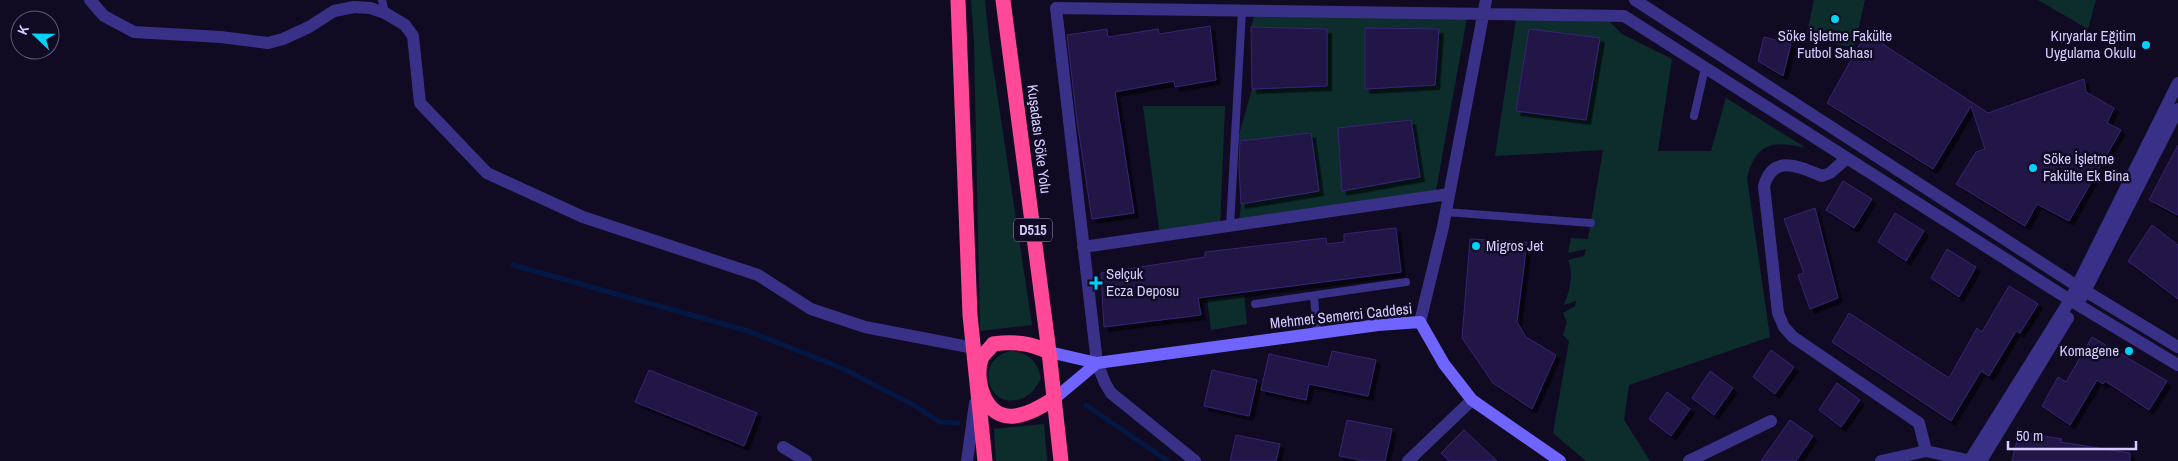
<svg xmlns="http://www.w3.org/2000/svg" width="2178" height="461" font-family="'Archivo Narrow',sans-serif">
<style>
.green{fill:#0d2d2d;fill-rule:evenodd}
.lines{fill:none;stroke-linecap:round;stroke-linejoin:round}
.stream{stroke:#041743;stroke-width:5}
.building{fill:#211546;stroke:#382474;filter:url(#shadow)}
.lane{stroke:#393187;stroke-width:8}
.street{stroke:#393187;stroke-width:12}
.secondary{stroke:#7064ff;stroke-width:12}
.highway{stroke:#ff4896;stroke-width:15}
.poi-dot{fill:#00d2f8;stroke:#100b23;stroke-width:2}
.labels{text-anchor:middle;stroke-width:5;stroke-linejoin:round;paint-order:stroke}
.shield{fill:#100b23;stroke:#9a93bd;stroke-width:1}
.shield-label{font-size:14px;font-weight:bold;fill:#d5cdff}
.poi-label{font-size:15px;fill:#d5cdff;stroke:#100b23;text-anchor:start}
.street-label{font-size:15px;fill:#d5cdff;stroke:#100b23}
</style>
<defs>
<filter id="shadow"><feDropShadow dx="4.5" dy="4.5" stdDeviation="0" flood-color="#0009"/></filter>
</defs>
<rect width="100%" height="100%" fill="#100b23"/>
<path class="green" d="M971,0H985L989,40L1032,325L980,331L974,41Z
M1814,0H1865L1854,48L1806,37Z
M2038,0H2096L2088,29Z
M1254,16L1467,18L1435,196L1239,224L1241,204L1319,190L1311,133L1237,142L1252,89L1327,85V29L1251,27ZM1365,29L1435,85L1365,89ZM1411,120L1420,177L1342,191L1338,128Z
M1516,19L1610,22L1622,34L1672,59L1658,151H1711L1726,98L1806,148C1773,140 1756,142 1747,178L1770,337L1629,385L1624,420L1650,461H1586L1553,433L1569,341L1563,335L1567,322L1563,313L1575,306L1576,301L1564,305C1570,289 1574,275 1568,260L1584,256L1586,249L1568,253L1571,238L1588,239L1603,150L1495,156ZM1529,29L1600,38L1586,120L1516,111Z
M1143,106H1225L1220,227L1160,236Z
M1244,295L1247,324L1211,330L1207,299Z
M1012,351C1030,354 1037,361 1041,378C1036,388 1031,396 1020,399C986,410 974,357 1012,351Z
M1044,424L1047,461H996L994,429Z"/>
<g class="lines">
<path class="stream" d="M513,265L748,331L842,368L915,406L940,422L958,423
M1086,405L1168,461"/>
</g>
<path class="building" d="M1210,26L1216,80L1175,87L1174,81L1115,92L1134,213L1092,219L1077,121L1067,35L1107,29L1108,37L1158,29L1159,34Z
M1251,27L1327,29V86L1252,89Z
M1365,28L1439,29L1435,85L1365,89Z
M1529,29L1600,38L1586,120L1516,111Z
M1866,33L1988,113L2084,79L2086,92L2114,108L2107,123L2121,130L2069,221L2037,204L2025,226L1956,184L1976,152L1985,149L1971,106L1933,169L1827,103Z
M1764,37L1791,44L1783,76L1758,61Z
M1411,120L1420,177L1342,191L1338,128Z
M1311,133L1319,191L1241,204L1239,167L1240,141Z
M2178,145V215L2149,200Z
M1843,181L1872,199L1854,228L1826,210Z
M1815,208L1838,298L1810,309L1798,275L1804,273L1784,219Z
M1895,213L1924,231L1906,261L1878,242Z
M2152,225L2178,245V299L2128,261Z
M1396,228L1401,272L1198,298L1201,315L1104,327L1101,273L1205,257V252L1326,238L1327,244L1344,242V234Z
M1470,239L1527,242L1517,322L1526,337L1556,355L1532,409L1493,383L1462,338Z
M1947,249L1976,267L1959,297L1931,278Z
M2009,286L2038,304L2020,333L2016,331L1989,376L1981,371L1951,421L1832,342L1849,313L1949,378L1977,328L1982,332Z
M2092,337L2167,381L2149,410L2105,381L2103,384L2097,380L2070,425L2042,406L2058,377L2066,382Z
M1771,350L1794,367L1775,394L1753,377Z
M1332,351L1376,360L1368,396L1309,384L1306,400L1261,390L1269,354L1328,367Z
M649,370L757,413L744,446L635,402Z
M1212,370L1257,380L1249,416L1204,406Z
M1710,371L1733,388L1714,415L1692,398Z
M1837,383L1860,400L1841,427L1819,410Z
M1667,392L1690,409L1671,436L1649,419Z
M1347,420L1392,429L1385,461H1365L1339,456Z
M1790,420L1813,436L1796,461H1761Z
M1464,430L1497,461H1449L1441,453Z
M2019,432L2062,439L2060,442L2130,453V461H2012Z
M1236,435L1280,444L1276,461H1230Z"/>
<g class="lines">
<path class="lane" d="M382,0L385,13
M1694,116L1705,68
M1445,212L1591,223
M1230,226L1242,11
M1314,296L1317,333
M1255,304L1406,282"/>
<path class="street" d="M90,0L104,16L134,32L221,37L268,43L283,39L309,27L334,11L354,7L370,8L385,13L405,25L413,36L420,103L487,173L583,217L758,275L811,309L865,327L974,348
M1635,0L2077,286L2178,347
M1056,8L1624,16L2070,300L2178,365
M1056,8L1097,363L1105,383L1111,393L1195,461
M1847,158L1830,173L1822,176C1800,167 1773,153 1764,186L1778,313L1784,327L1793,337L1919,423L1926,451
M1083,247L1449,194
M2082,297L2178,109
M1420,322L1443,227L1486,0
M783,447L806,461
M1970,460L2070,300L2178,83
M967,461L975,403
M1408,461L1472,400
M1689,461L1771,421
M1881,461L1926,451L1972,461
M1981,461L2068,318"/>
<path class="secondary" d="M1049,352L1097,363L1378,325L1420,322L1444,364L1472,400L1560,461
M1054,399L1097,363"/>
<path class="highway" d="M958,0L970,315L985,461
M1003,0L1049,352L1061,461
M1049,352C1030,343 1014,341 993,344C990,349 983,354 981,359C974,381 985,420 1015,416C1029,414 1042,406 1054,399"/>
</g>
<g class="poi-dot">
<circle cx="1835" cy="19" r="5"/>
<circle cx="2146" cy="45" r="5"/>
<circle cx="2033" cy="168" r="5"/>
<circle cx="1476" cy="246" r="5"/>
<path d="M1093.5 275.5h5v5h5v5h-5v5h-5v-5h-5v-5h5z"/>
<circle cx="2129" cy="351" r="5"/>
</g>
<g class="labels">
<rect class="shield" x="1014" y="218.5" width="38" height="23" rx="4"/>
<g class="shield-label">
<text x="1033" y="235">D515</text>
</g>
<g class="poi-label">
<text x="1835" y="41" text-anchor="middle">Söke İşletme Fakülte<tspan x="1835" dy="17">Futbol Sahası</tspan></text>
<text x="2136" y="41" text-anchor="end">Kıryarlar Eğitim<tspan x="2136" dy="17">Uygulama Okulu</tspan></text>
<text x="2043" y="164">Söke İşletme<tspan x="2043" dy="17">Fakülte Ek Bina</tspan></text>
<text x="1486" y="251">Migros Jet</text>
<text x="1106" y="279">Selçuk<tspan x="1106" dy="17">Ecza Deposu</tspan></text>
<text x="2119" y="356" text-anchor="end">Komagene</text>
</g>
<g class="street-label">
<text transform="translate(1039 139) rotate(83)" y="5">Kuşadası Söke Yolu</text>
<text transform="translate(1341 316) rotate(-6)" y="5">Mehmet Semerci Caddesi</text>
</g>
</g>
<g transform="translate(35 35) rotate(292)"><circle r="24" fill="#100b23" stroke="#5f597b"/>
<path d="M0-4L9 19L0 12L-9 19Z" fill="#00d2f8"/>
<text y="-8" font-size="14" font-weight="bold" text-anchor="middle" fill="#d5cdff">K</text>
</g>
<path d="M2008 441v8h128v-8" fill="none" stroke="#d5cdff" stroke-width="2.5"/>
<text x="2016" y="441" font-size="15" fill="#d5cdff" stroke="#100b23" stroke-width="4" paint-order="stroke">50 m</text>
</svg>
